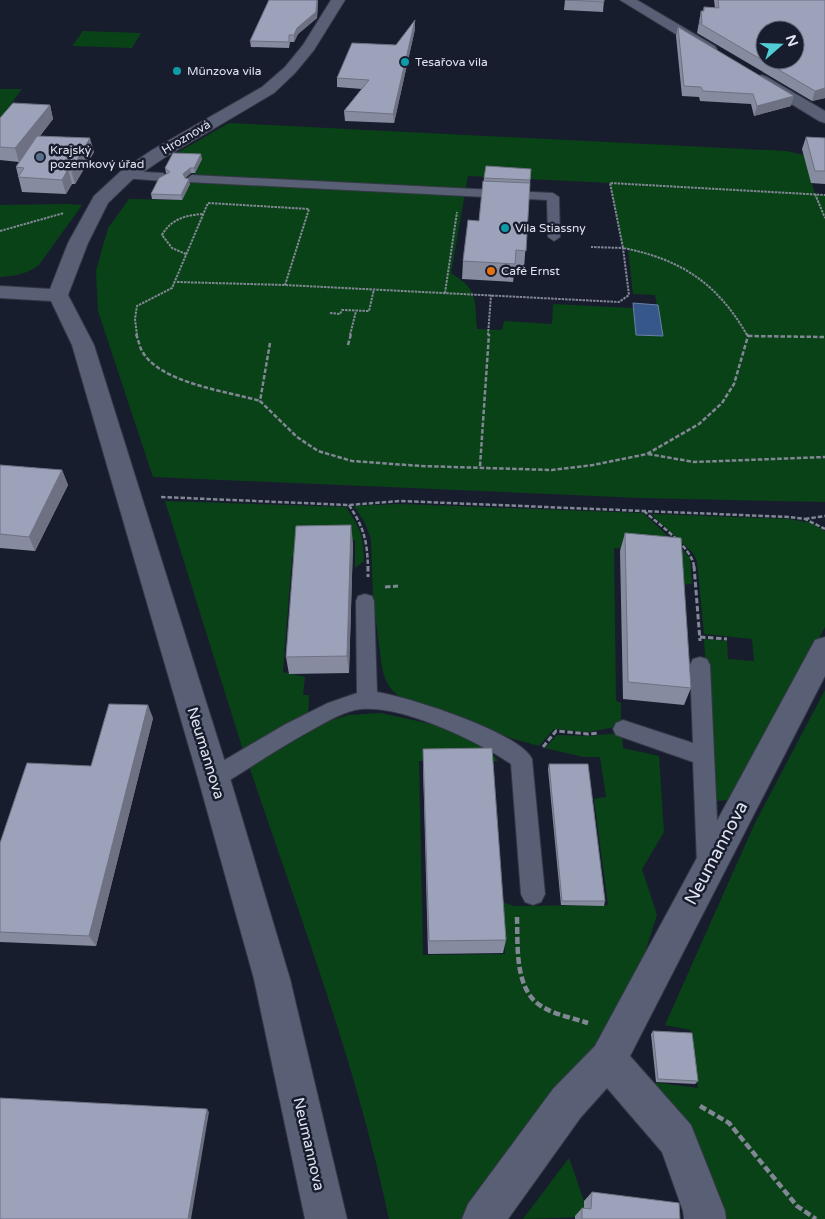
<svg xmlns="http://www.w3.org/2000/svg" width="825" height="1219" font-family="'Varela Round',sans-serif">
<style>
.green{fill:#0a4217;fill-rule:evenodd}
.water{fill:#365789;stroke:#6981a8}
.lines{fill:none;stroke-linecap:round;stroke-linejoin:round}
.lane-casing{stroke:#343845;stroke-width:2}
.street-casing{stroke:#343845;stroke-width:2}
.path-far3{stroke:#828795;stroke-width:2;stroke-dasharray:2.5 1;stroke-linecap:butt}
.path-far2{stroke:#828795;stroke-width:2.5;stroke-dasharray:4.5 2;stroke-linecap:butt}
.path-far1{stroke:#828795;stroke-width:3;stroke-dasharray:5.5 2.5;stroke-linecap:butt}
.path{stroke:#828795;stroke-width:4.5;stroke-dasharray:7 3;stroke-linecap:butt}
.lane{fill:#595f74;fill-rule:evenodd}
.street{fill:#595f74;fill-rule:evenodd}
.wall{fill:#868b9f}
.shaded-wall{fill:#6d7182}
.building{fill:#9ca2b9;stroke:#6d7182;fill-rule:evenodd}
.culture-dot{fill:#0f9aa8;stroke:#181d2e;stroke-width:2}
.service-dot{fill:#5c6f8a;stroke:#181d2e;stroke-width:2}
.food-dot{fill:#e8710a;stroke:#181d2e;stroke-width:2}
.labels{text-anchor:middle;stroke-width:5;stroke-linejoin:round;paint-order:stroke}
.far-poi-label{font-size:12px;fill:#e0e4f0;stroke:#181d2e;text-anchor:start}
.far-street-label{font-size:12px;fill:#e0e4f0;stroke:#181d2e}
.street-label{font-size:15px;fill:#e0e4f0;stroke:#181d2e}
.near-street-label{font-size:18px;fill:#e0e4f0;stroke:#181d2e}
</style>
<rect width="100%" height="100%" fill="#181d2e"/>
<path class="green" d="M83,31L141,33L132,48L72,46Z
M0,89H22L0,119Z
M229,123L786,151L804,155L815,194L825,195V502L641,498L153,477L98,311L96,271L108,228L129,199L182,200L202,159L170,157ZM468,176L610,183L623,248L628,249L633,294L655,295L663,336L637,335L633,308L553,304L552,324L504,321L502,330L477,329C474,300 480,291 451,273Z
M68,204L82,205L39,265C27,274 15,276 0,277V205Z
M165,501L346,507C360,529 364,535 364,561L355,568V540L296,541L295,554L292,557L283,672L305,677L303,695H309L308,714L243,750Z
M399,504L643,513L682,549L690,558L692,584L680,585L677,554L614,548L616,701L621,703V726L588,732L554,729L539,746L504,736L400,697C389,689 385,681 382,667L373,599L371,539L364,521L354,506Z
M651,514L789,519L811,523L825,531V627L730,800L715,801L704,639L727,641L728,659L754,661L752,639L704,634L697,561L693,553Z
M825,690V1219H720L652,1082L698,1088L691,1030L665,1025L755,823Z
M381,713C418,722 476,728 498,761H419L423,955L505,954L502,902L514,906L608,905L594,799L606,797L600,757H583L545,748L557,735L587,736L622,733L623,748L659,756L664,832L642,869L657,915L632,993L586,1065L466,1219H389C357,1066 299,914 249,766L319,724L349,715Z
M569,1158L584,1201V1217L523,1219Z"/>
<path class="water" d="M633,303L658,305L663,336L636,335Z"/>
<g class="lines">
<g class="lane-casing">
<path id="lane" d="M127,171L163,173L169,177L163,181L123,178L121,175Z
M192,175L553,193L559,197L560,237L554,241L548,237L547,200L188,182L186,179Z
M365,594L372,596L374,601L377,692C408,697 519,732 532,759L545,894L541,902L533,905L525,902L521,894L511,764C478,741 395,701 355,710C339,714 324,723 310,731C279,748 251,767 222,785L214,787L206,785L203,778L206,771L284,725L328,703L357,693L356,601L358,596Z
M700,657L707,659L710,665L719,863L716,871L708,874L700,871L697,863L693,762L616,735L613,729L616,723L623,720L693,743L690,665L693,659Z"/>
</g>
<g class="street-casing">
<path id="street" d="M331,0H345L314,50L295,73L274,93L164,158L133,179L108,203L88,243L68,295L94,345L230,778L290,979L347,1219H305L254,979L198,778L72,345L51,301L0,298V286L50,289L68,243L94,196L121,171L152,150L262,87L285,67L303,45Z
M620,0H637L715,46L717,49L715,52H705Z
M762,75L767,77L825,111V123L819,121L757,83L754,80L757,77Z
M825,637V676L630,1056L691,1125L725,1211L726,1219H684L683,1211L662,1152L607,1088L581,1117L508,1219H462L468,1204L553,1089L595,1046L815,640Z"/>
</g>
<path class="path-far3" d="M815,194L825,218
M0,231L64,213
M186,254L172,248L162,235C171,219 186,215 203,214
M177,282L285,285L619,302L629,295L623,248L591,247
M445,293L457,212
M330,313L340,314L342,310L369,311L374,289
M137,335L135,319L137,306L172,288L208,203L309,209L285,285
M350,335L356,311
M488,335L491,295
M747,335C718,284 681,259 623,248L610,183L825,195"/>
<path class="path-far2" d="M136,334C138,339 139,344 141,349C157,383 227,391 260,401
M748,336L825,337
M270,343L260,401L297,437L318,451L352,461L421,466L552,470L593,465L647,454L699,424L722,403L734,384L748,336L747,334
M348,345L351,334
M648,454L694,462L825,457
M480,466L489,334
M161,497L349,505L400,501L789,517L805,519L825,529
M349,505C364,528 367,540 368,567
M644,511C658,524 693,548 694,567
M805,519L825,516"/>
<path class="path-far1" d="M368,566V577
M694,566L700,641
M385,587L398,586
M700,637L727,639
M543,747L556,731L588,734L599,733"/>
<path class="path" d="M517,917C518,945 514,989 541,1006C555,1015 573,1018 588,1023
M700,1106L729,1123L797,1206L816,1219"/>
<use href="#lane" class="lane"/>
<use href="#street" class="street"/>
</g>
<path class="wall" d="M269,0H318L317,18L298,34L294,42H290L289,48L251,47L250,41Z
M565,0H604L603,12L564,10Z
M714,0H825V98L812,101L697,33L701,11H703L704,7L715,8Z
M678,27L791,106L754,116L751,104L700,101L699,97L682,96L676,36Z
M415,29L394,123L345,121L344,111L362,89L337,87V78L396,45Z
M50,105L53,119L40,136L94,152L75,184H72L66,194L22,192L16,167L19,162L0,160V118Z
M806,137L825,138V184L811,183L802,149Z
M202,159L195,173H191L185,178L190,184L182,200L152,199L151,194L167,174L166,173L165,168Z
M531,169L524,269L515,268L513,282L462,279L463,261L479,221L484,178Z
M0,465L62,470L68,485L35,551L0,548Z
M625,533L691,688L684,705L623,699L620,551Z
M353,543L349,673L289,674L286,657Z
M153,718L96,946L0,942V843L91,766Z
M423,749L506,940L503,953L428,954L423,765Z
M549,764L605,901L604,906L561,905L548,769Z
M653,1031L698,1081L695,1084L656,1082L651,1034Z
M592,1192L680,1219H575V1216L582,1208H584V1201Z"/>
<path class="shaded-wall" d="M317,0H318L317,18L298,34L294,42V35L297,28Z
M415,20V29L394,123L393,114Z
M825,88V98L812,101L815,91Z
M794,96L791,106L754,116L757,106Z
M50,105L53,119L19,162L15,148Z
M90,138L94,152L75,184L71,170Z
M201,154L202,159L195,173L194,168Z
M190,168L191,173L184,179L183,174Z
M68,169L72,184L66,194L62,180Z
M189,179L190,184L182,200L181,195Z
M62,470L68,485L35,551L29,537Z
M351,525L353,543L349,673L347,656Z
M148,705L153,718L96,946L89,936Z
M207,1109L209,1112L191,1219H188Z"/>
<path class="building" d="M269,0H317L316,12L297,28L294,35H289V42L250,41Z
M565,0H604V2Z
M718,0H825V88L815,91L699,23H702L701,11H704V7L719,8ZM765,30H795V60H765Z
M415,20L393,114L344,111L369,80L337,78L352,43L396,45Z
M678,27L794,96L757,106L753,94L703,91L701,87L684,86Z
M13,103L50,105L15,148L0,147V118Z
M37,136L90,138L71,170L68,169L62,180L18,177L24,168L16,167Z
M806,137L825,138V171H815Z
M173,153L201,154L194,168H190L183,174L185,178L189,179L181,195L151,194L159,178L170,172L165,168Z
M486,166L531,169L530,180L484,178Z
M483,181L530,183L526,251L516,250L515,264L463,261L468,220L479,221Z
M0,465L62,470L29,537L0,534Z
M351,525L347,656L286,657L296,526Z
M625,533L681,538L691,688L628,682Z
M109,704L148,705L89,936L0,932V843L27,763L91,766Z
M492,748L506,940L429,941L423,749Z
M549,764H588L605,901H562Z
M653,1031L692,1033L698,1081L658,1079Z
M0,1098L207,1109L188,1219H0Z
M592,1192L679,1203L680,1219H582V1208L591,1209Z"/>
<g class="culture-dot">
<circle cx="405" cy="62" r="5"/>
<circle cx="177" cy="71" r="5"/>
<circle cx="505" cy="228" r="5"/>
</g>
<circle class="service-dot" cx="40" cy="157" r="5"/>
<circle class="food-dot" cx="491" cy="271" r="5"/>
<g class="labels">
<g class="far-poi-label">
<text x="415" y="66">Tesařova vila</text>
<text x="187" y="75">Münzova vila</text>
<text x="50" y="154">Krajský<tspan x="50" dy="14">pozemkový úřad</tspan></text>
<text x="515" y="232">Vila Stiassny</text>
<text x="501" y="275">Café Ernst</text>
</g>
<g class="far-street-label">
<text transform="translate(186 137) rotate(-31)" y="4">Hroznová</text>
</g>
<g class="street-label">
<text transform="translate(206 753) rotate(73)" y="5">Neumannova</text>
<text transform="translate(309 1144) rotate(77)" y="5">Neumannova</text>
</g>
<g class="near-street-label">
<text transform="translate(716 853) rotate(-62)" y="6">Neumannova</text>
</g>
</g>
<g transform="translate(780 45) rotate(70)"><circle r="24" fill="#181d2e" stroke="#686d7c"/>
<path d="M0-4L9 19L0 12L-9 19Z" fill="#51ccd4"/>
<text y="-8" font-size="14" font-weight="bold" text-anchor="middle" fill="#e0e4f0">N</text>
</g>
</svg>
